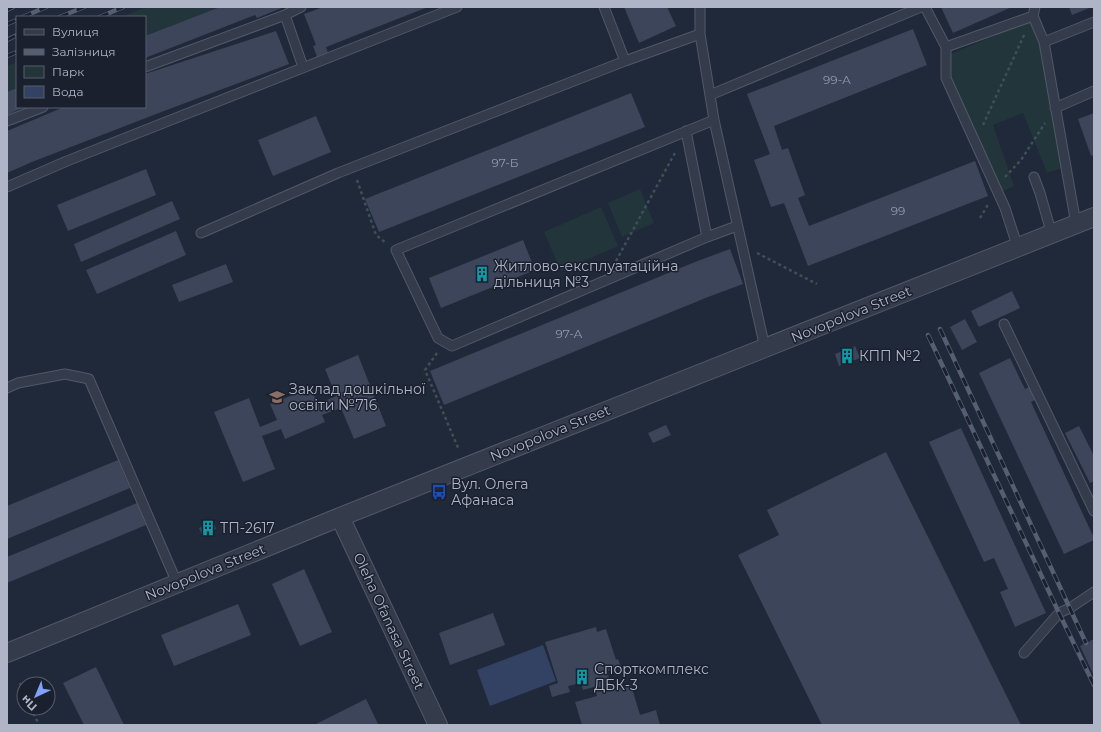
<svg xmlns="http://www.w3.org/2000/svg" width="1101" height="732" font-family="Montserrat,sans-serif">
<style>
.green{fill:#22353b}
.water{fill:#334262}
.building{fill:#3c455a}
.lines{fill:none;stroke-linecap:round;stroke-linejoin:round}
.lane-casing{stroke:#525868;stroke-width:11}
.street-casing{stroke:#525868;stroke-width:20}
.path{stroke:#3d5155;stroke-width:2.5;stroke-dasharray:3 3;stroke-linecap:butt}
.lane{stroke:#343b4a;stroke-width:9}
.street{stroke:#343b4a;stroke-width:18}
.rail-casing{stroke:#565e71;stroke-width:4.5}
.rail{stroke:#1a202e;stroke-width:3;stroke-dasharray:9;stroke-linecap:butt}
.labels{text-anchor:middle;stroke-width:3;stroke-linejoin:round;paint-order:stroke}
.number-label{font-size:12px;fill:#9299ab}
.poi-label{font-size:14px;fill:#afb5c6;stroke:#1a202e;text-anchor:start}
.street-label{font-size:14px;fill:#afb5c6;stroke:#1a202e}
</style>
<rect width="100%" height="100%" fill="#20293a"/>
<path class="green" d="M146,7H220L145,36V17H122Z
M1031,21L1040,42L1062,168L1047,173L1023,113L993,125L1014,186L1001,192L951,77V54Z
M17,62V88L7,92V66Z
M640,189L654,223L622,237L608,203Z
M601,207L618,246L561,271L544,232Z"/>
<path class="water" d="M543,645L556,681L490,706L477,670Z"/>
<path class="building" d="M220,7H284L257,18L255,15L145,58V36Z
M323,7H428L326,47L328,53L317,57L313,46L316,45L304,14Z
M624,7H667L676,26L639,43Z
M941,7H1012L953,33Z
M1069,7H1092L1072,15Z
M913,29L927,65L774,126L782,150L788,148L805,195L798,198L809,226L975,161L988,196L808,266L784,203L771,207L754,160L770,154L747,94Z
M276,31L289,64L164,111L32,162L7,173V131L64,107H145V74Z
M17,88V107H24L7,115V92Z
M631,93L645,127L379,232L365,199Z
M1094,113V155L1091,156L1078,119Z
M316,116L331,152L273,176L258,140Z
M146,169L156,195L68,231L57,205Z
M172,201L180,219L81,262L74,244Z
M176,231L186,255L97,294L86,270Z
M523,240L535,270L441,308L429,278Z
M730,249L743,284L708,297L444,405L430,371L695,262Z
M226,264L233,282L179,302L172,285Z
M1012,291L1020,308L979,327L971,311Z
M965,319L977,342L962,350L950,327Z
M855,346L860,358L839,366L835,354Z
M358,355L386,426L354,439L341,408L322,415L325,422L285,439L281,429L262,436L275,469L243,482L214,412L249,398L260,427L277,420L270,404L311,388L318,404L336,396L325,369Z
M1010,358L1025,389L1031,386L1037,399L1031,402L1094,538V540L1064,554L979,373Z
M666,425L671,435L653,443L648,433Z
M1079,426L1094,456V481L1090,483L1065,433Z
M961,428L1046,613L1015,627L1000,592L1008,589L994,558L984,562L929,442Z
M886,452L1021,725H822L738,555L779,535L767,510Z
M118,460L130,488L7,539V506Z
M137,503L146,525L7,583V557Z
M213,521L216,529L202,535L199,528Z
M304,569L332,632L300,646L272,584Z
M238,604L251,635L174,666L161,635Z
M493,613L505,645L450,665L439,633Z
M596,627L597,632L606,629L616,660L618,659L621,667L607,671L612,690L631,685L640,715L656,710L660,725H582L575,702L597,696L594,687L583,690L581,683L568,686L570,692L552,697L549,686L558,683L545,642Z
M1094,639V676L1080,646Z
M96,667L124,725H84L63,683Z
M366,699L378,724L375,725H314Z"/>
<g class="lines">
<g class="lane-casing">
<path id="lane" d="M604,7L625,61
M700,7V34L714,120L765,348
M925,7L946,47V78L1005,208L1018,248
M1035,7L1033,16L1044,42L1076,224
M285,15L303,67
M1044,42L1094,22
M946,47L1033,16
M145,67L285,15L301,7
M710,95L921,7
M1055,108L1094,91
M714,120L396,250L438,338L452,346L707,237L737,226
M7,121L43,107
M686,131L707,237
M1034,177L1040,193L1052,235
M7,187L67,161L457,7
M201,233L338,173L625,61L700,34
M1004,324L1094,511
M7,388L18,383L65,374L89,379L177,583
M1024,653L1059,613L1070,608L1094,592"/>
</g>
<g class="street-casing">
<path id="street" d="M340,517L438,725
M7,653L340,517L1094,217"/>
</g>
<path class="path" d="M983,125L1025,33
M1005,177L1021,160L1045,123
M357,180L376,235L386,243
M980,218L989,203
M757,253L817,284
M616,261L676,151
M437,353L425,370L459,450
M20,683L24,692
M31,708L39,725"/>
<use href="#lane" class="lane"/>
<use href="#street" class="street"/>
<g class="rail-casing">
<path id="rail" d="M7,10L13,7
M23,17L46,7
M60,17L84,7
M100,17L123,7
M7,24L17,20
M7,40L17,35
M7,56L17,52
M940,329L1086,643
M928,335L1059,613L1094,685"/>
</g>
<use href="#rail" class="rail"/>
</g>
<defs>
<g id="building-bare" transform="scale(1.2)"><path d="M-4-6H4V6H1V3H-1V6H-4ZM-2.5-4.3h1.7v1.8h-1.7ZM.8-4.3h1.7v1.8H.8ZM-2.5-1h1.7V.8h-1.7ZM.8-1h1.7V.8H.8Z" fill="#0f9aa8" stroke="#1a202e" stroke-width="2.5" paint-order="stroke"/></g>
<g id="school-bare" transform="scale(1.2)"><path d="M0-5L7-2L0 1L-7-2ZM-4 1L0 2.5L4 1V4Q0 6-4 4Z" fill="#8d6e63" stroke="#1a202e" stroke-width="2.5" paint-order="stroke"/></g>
<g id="bus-bare" transform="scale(1.2)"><path d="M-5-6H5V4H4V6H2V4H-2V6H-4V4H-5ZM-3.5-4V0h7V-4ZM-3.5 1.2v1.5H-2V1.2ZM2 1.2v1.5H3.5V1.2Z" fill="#1a4fb4" stroke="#1a202e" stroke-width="2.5" paint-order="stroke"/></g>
</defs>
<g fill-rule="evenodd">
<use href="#building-bare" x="482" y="274"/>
<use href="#building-bare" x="847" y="356"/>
<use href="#school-bare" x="277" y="397"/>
<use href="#bus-bare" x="439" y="492"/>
<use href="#building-bare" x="208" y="528"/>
<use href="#building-bare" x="582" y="677"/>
</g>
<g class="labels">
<g class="number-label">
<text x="837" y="84">99-А</text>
<text x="505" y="167">97-Б</text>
<text x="898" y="215">99</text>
<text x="569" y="338">97-А</text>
</g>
<g class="poi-label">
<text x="494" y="271">Житлово-експлуатаційна<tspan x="494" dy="16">дільниця №3</tspan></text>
<text x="859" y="361">КПП №2</text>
<text x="289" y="394">Заклад дошкільної<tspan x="289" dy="16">освіти №716</tspan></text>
<text x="451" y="489">Вул. Олега<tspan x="451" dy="16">Афанаса</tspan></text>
<text x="220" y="533">ТП-2617</text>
<text x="594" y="674">Спорткомплекс<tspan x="594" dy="16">ДБК-3</tspan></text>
</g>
<g class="street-label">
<text transform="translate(851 314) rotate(-22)" y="5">Novopolova Street</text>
<text transform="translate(550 433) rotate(-22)" y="5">Novopolova Street</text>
<text transform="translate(205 572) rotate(-22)" y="5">Novopolova Street</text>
<text transform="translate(389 621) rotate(65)" y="5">Oleha Ofanasa Street</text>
</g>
</g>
<rect width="1101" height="732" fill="none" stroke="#afb5c6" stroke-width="16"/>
<rect x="16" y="16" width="130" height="92" fill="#1a202e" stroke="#565c6b"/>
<rect x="24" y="29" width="20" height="6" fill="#343b4a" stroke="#565c6b"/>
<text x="52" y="36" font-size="12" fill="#afb5c6">Вулиця</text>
<rect x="24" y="49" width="20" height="6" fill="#565e71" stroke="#565c6b"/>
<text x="52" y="56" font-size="12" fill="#afb5c6">Залізниця</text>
<rect x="24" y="66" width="20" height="12" fill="#22353b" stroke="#565c6b"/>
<text x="52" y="76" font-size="12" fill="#afb5c6">Парк</text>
<rect x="24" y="86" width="20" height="12" fill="#334262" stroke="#565c6b"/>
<text x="52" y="96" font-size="12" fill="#afb5c6">Вода</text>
<g transform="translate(36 696) rotate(224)"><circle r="19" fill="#1a202e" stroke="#565c6b"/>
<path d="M0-3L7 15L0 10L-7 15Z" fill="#7fa2fb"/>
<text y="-6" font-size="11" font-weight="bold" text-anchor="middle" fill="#afb5c6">Пн</text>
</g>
</svg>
